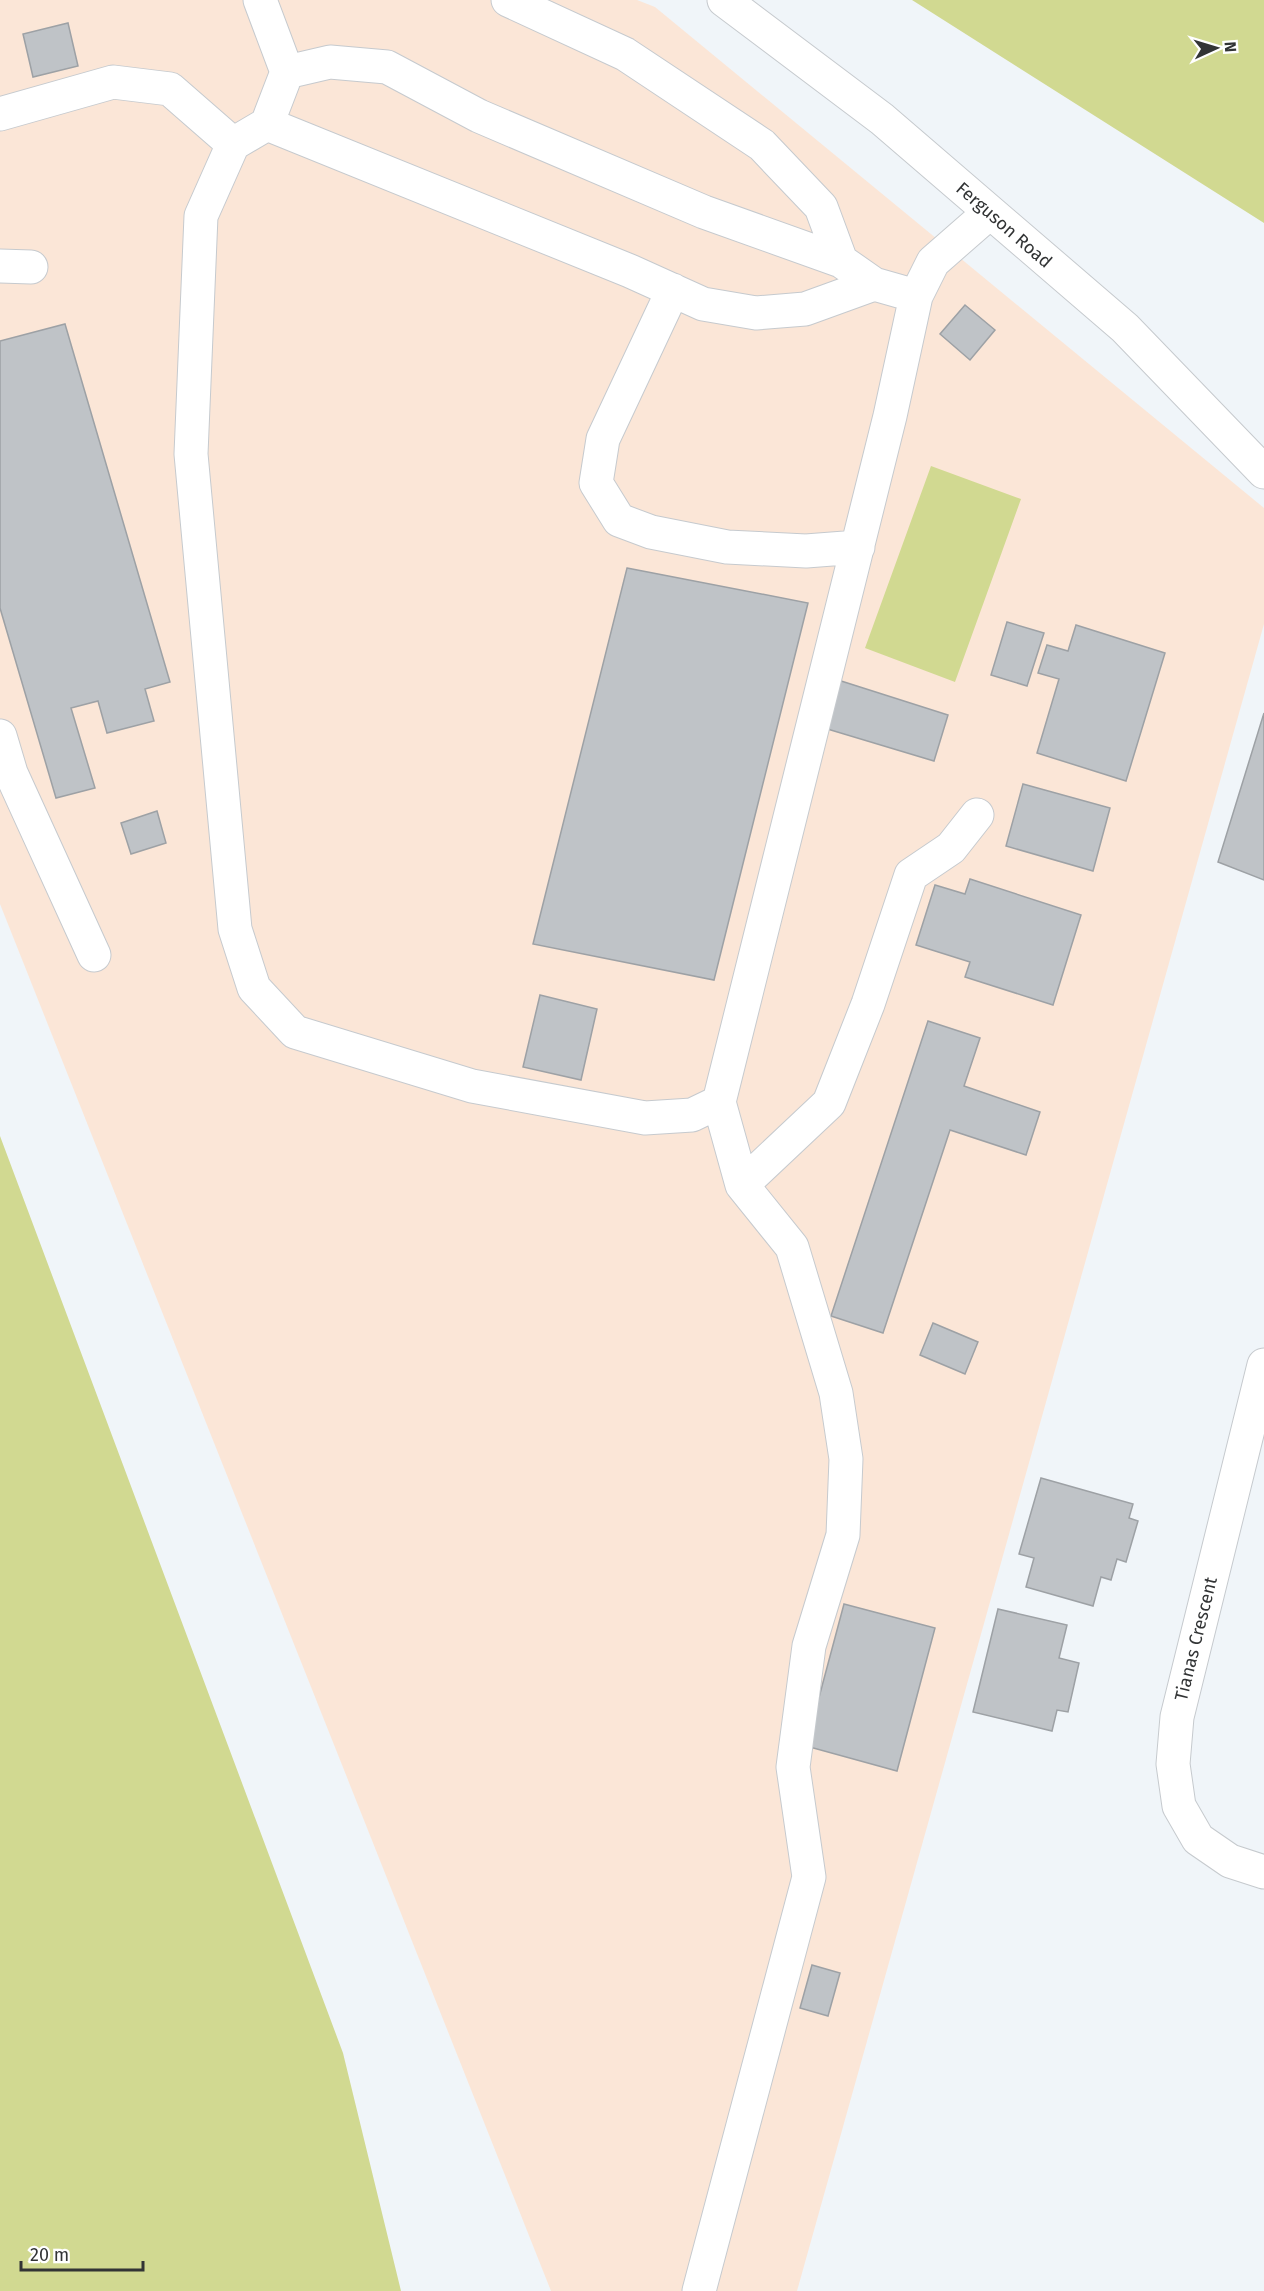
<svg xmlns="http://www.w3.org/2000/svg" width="1264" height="2291" font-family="'Fira Sans',sans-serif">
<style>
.industrial{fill:#fbe6d7}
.green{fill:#d1d991}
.building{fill:#bfc3c7;stroke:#9da1a5;stroke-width:1.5}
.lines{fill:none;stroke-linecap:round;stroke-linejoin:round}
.minor-casing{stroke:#c6cace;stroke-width:35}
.minor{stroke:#fff;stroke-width:33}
.labels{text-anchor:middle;stroke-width:4.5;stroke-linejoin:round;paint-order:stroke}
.street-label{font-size:18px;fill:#323435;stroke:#fff}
</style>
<rect width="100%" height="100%" fill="#f0f5f9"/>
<path class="industrial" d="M0,0H637L655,7L1264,508V624L797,2291H551L0,904Z"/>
<path class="green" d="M912,0H1264V223Z
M931,466L1021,499L955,682L865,648Z
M0,1136L343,2053L401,2291H0Z"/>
<path class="building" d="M68,23L78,66L33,77L23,34Z
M965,305L995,330L970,360L940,334Z
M65,324L170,682L145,689L154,721L107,733L98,701L71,708L95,788L56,798L0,608V341Z
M627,568L808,603L714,980L533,944Z
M1007,622L1044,633L1027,686L991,675Z
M1076,625L1165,653L1126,781L1037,753L1059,679L1038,673L1047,645L1068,651Z
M838,680L948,715L934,761L824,728Z
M1264,713V880L1218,862Z
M1023,784L1110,808L1093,871L1006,846Z
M157,811L166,843L131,854L121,823Z
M970,879L1081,915L1053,1005L965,977L970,962L916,945L935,885L965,894Z
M540,995L597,1009L581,1080L523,1067Z
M928,1021L980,1038L964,1086L1040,1112L1026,1155L950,1130L883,1333L831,1316Z
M933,1323L978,1342L965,1374L920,1355Z
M1041,1478L1133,1504L1129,1518L1138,1521L1126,1562L1117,1559L1111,1580L1101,1577L1093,1606L1026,1587L1034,1558L1019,1554Z
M844,1604L935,1628L897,1771L806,1746Z
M998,1609L1067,1625L1059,1658L1079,1663L1068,1712L1057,1710L1052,1731L973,1712Z
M812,1965L840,1973L828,2016L800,2008Z"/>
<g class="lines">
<g class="minor-casing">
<path id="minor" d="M260,0L287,72L267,124L233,144L201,216L191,454L235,929L254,988L295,1032L472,1086L645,1118L692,1115L719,1102
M508,0L625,54L762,145L821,207L841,261
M724,0L882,119L1125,328L1264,472
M287,72L330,62L387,67L479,116L704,212L841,261L874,284L916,296
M0,114L113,82L170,89L233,144
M267,124L630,271L703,304L756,313L805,309L874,284
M0,266L31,267
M673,290L603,439L596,483L619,520L651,532L727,547L806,551L858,547
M0,736L11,773L94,955
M742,1185L829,1103L868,1004L911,875L951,848L977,815
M1264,1365L1177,1717L1173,1764L1179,1806L1198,1839L1230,1861L1264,1872
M699,2291L809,1877L793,1767L809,1646L843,1535L846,1459L836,1393L792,1247L742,1185L719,1102L890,416L916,296L933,262L989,213"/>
</g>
<use href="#minor" class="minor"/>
</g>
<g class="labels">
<g class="street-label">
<text transform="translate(1004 225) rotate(41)" y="6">Ferguson Road</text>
<text transform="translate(1196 1639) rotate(-76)" y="6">Tianas Crescent</text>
</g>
</g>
<g transform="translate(1216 48) rotate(86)" stroke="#ffffff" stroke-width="4.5" paint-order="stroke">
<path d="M0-4.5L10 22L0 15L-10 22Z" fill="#323435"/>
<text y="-9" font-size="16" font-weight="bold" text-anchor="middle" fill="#323435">N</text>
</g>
<path d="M21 2261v9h122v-9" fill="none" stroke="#323435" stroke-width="3"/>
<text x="30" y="2261" font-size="18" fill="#323435" stroke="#ffffff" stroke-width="4.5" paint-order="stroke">20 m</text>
</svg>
